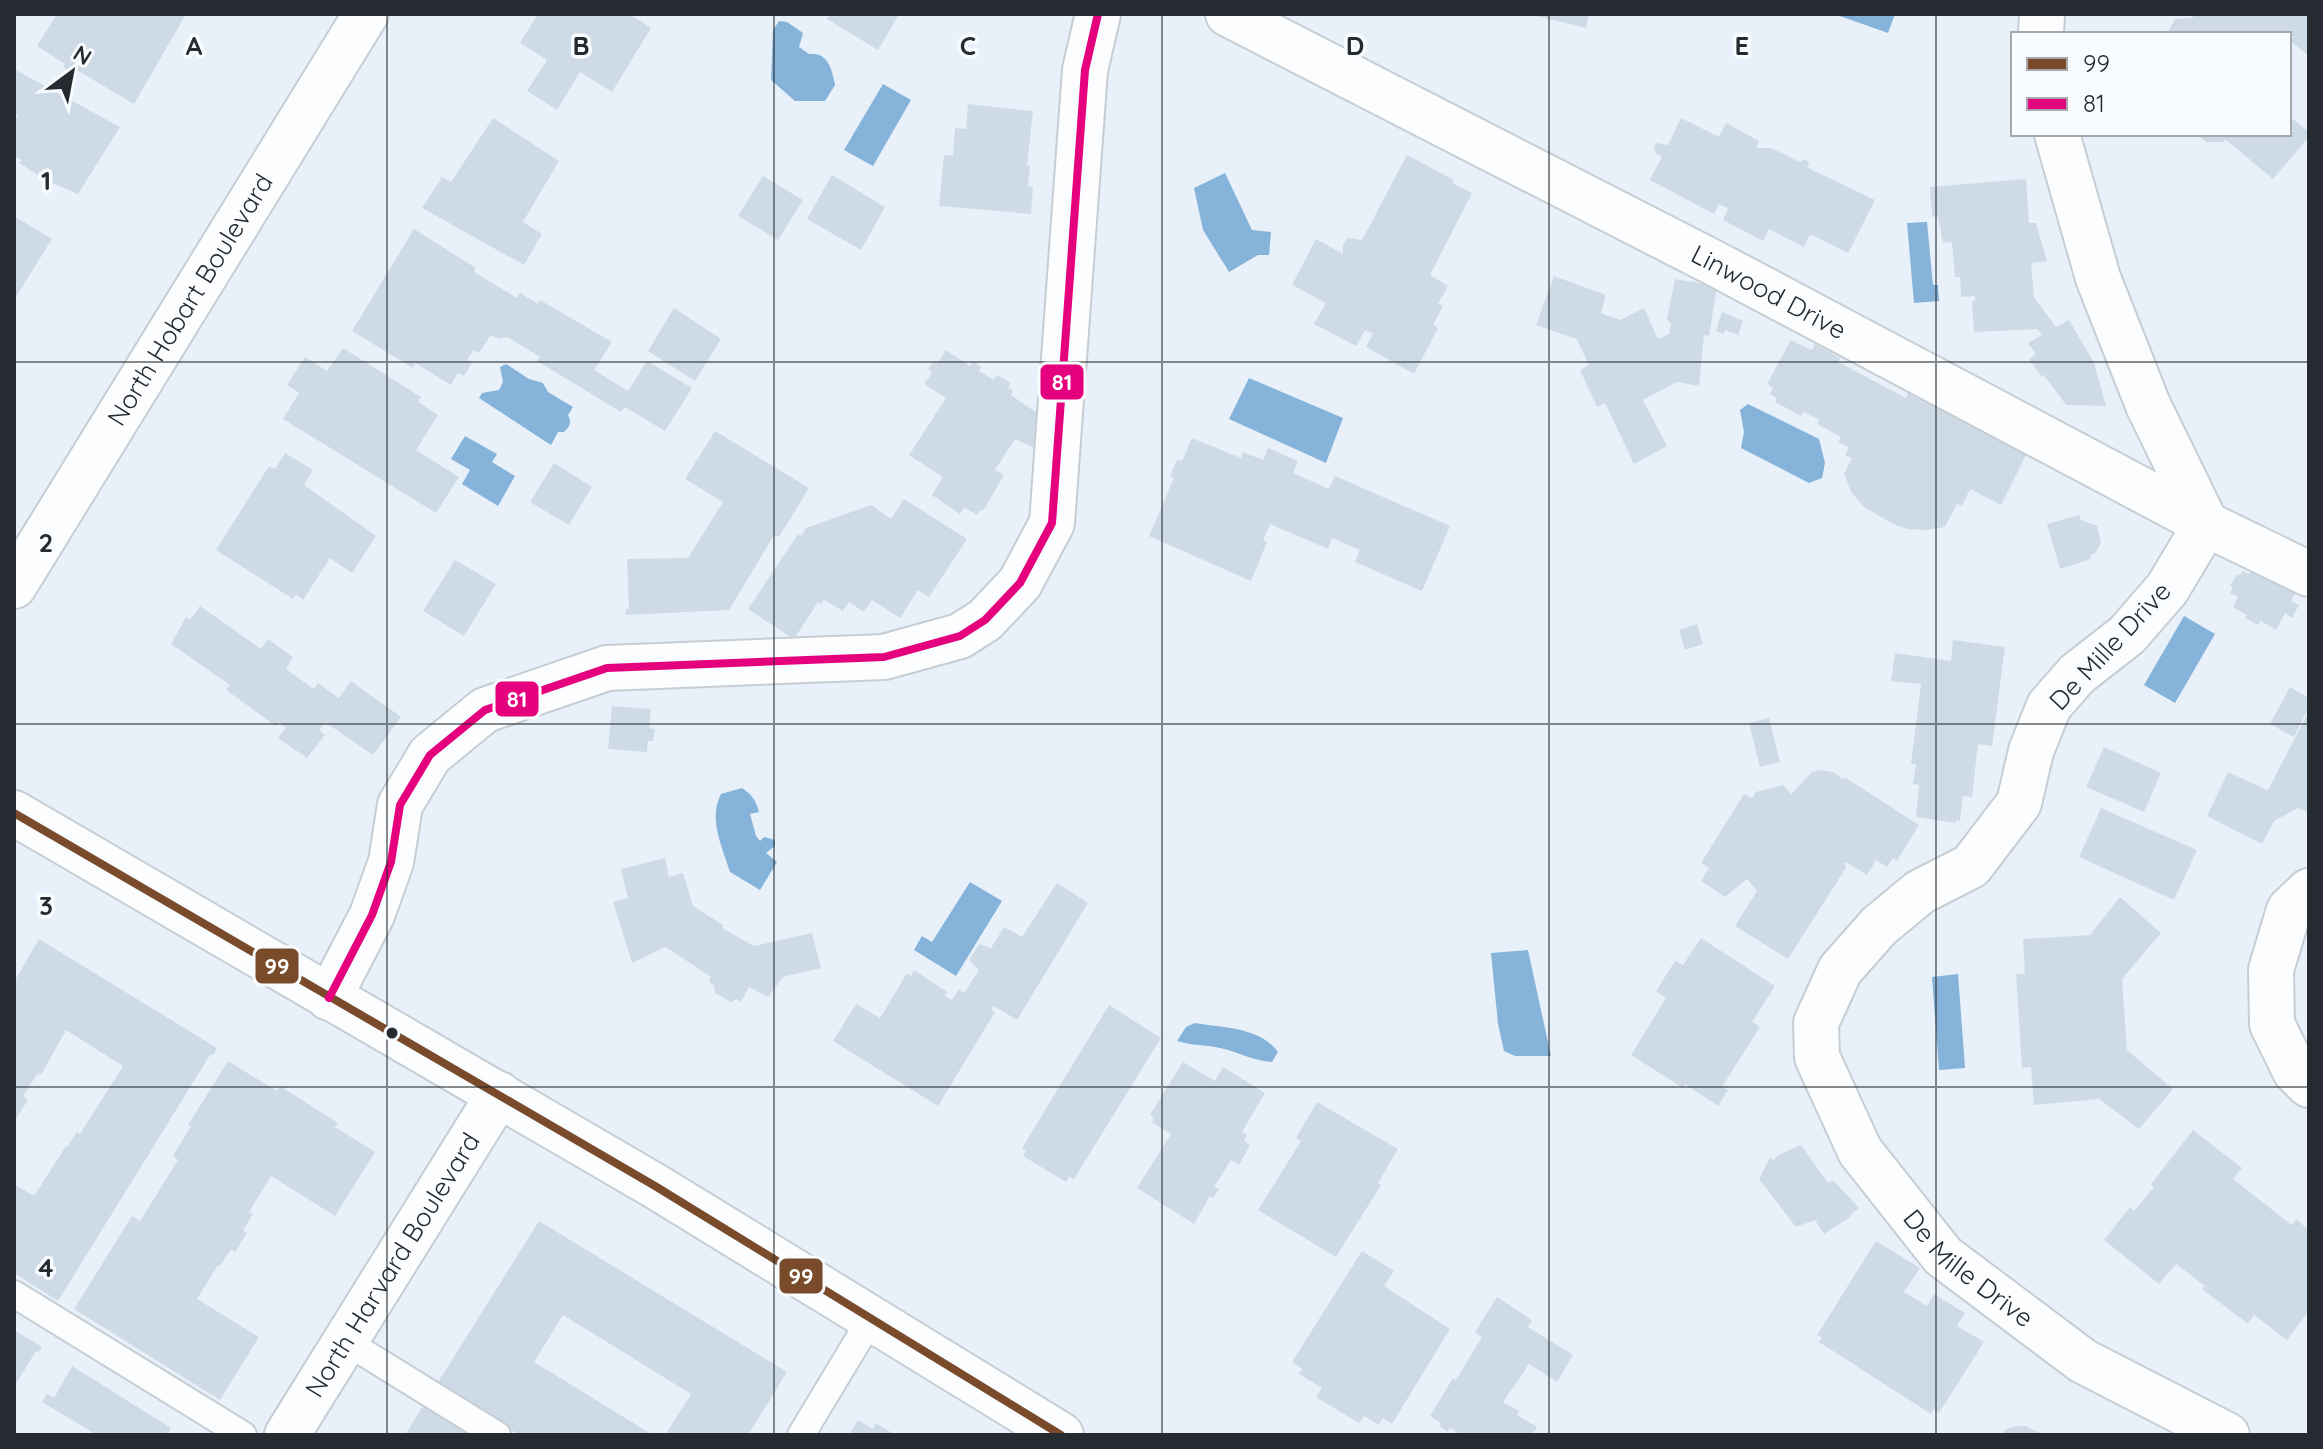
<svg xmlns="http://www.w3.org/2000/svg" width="2323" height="1449" font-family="Quicksand,sans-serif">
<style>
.water{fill:#85b3da}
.building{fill:#cedbe7}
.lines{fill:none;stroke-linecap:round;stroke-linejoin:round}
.lane-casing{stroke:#c6cdd3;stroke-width:30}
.street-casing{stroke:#c6cdd3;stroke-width:48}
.secondary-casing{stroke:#c6cdd3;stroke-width:48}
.lane{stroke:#fcfdfe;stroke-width:26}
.street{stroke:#fcfdfe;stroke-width:44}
.secondary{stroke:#fcfdfe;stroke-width:44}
.bus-1-casing{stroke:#f9fcff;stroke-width:14}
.bus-2-casing{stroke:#f9fcff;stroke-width:14}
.bus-1{stroke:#7a4b2a;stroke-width:8}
.bus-2{stroke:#e5007d;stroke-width:8}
.grid{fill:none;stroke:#252b30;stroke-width:2;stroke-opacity:0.55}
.bus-dot{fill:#252b30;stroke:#f9fcff;stroke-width:3}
.labels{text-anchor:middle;stroke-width:7;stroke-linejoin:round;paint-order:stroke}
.street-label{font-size:26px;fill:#252b30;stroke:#f9fcff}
.grid-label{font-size:26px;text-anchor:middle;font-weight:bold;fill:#252b30;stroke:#f9fcff;stroke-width:7;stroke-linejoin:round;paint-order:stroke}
.line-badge{stroke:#f9fcff;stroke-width:3}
.badge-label{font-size:22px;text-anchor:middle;font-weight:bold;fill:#fff}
</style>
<rect width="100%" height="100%" fill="#e8f1f9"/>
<path class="water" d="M1834,14H1895L1888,33Z
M779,21L787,22L803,33L799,47L809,54C828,52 832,69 835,85L825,101H795L771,80L773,30Z
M883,84L911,100L873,166L844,150Z
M1225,173L1252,230L1271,232L1269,255H1258L1229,272L1203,230L1194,188Z
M1927,222L1933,285H1938L1939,301L1914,303L1907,223Z
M506,364L529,379L543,383L548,392L573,407L568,415C572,423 570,426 564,432H558L551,445L479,398L482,393L499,390L503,382L500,367Z
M1249,378L1343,418L1326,463L1229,419Z
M1748,404L1819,439L1825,463L1822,478L1809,483L1741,448L1744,432L1740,410Z
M465,436L497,454L492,462L515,476L498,506L462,484L470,470L451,459Z
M2184,616L2215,634L2175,703L2144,685Z
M742,788C752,795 756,800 759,812L750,814L756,836L760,841L764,837L775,840V846L766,853L777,862L760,890L730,872C722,846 708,819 721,794Z
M970,882L1002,901L956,976L914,950L922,936L932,942Z
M1528,950L1551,1056H1515L1504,1051L1498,1024L1491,953Z
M1958,974L1965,1068L1939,1070L1932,977Z
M1195,1023C1224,1028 1260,1027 1278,1052L1272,1062C1249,1060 1235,1050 1215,1047C1202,1045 1190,1045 1177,1041L1186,1027Z"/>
<path class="building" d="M57,14H186L134,104L75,69L74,74L63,67L65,64L37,46Z
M538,14H629L651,28L612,92L580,72L557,110L527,91L547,60L520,43Z
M830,14H899L878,50L827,19Z
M1528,14H1589L1586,28Z
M2195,14H2309V56L2289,40V34H2167L2175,19L2192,18Z
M14,69L120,127L78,194L50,182L19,163L21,160L14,156V119L18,115L14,112Z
M968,104L1033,111L1027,166H1030L1028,186L1033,187L1031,214L939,206L944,155L953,156L955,128L966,129Z
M2289,116L2309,132V137L2273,179L2225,139L2224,142H2206L2196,134H2289Z
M493,118L559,161L523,222L542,234L524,265L422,208L442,177L451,182Z
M1681,118L1719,137L1726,123L1759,141L1756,148H1771L1800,162L1806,159L1809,164L1808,168L1875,200L1848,253L1810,234L1804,247L1769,229L1763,241L1723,220L1728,208L1719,204L1714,214L1650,180L1662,156L1656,154L1654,146L1657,143L1668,145Z
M1407,155L1454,180L1452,183L1472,193L1430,275L1448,286L1438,304L1443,306L1433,325L1438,328L1414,374L1366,347L1373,334L1365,330L1356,346L1314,324L1326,303L1292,285L1316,239L1343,254V244L1348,238L1362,240Z
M832,175L885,207L861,250L807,219Z
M763,176L803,200L778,240L738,216Z
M2026,179L2029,223H2036L2047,261L2031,263L2034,297L2056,327L2069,320L2094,363L2106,406L2066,405L2044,375L2042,377L2029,359L2036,354L2028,343L2042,335L2037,329L1974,332L1972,301H1975V296L1961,297L1960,277H1955L1952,242L1943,243L1938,216L1932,217L1930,187Z
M14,216L52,239L14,300Z
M414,229L476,268L474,272L517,298L520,293L538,304L540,300L612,342L594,370L628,391L647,361L692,388L665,431L625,407L621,412L537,361L540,357L507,337L499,339L491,335L479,353L474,350L467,360L472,363L464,376L458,373L451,385L415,363L413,368L352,331Z
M1554,276L1606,295L1601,313L1620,320L1644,308L1658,339L1669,334L1671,324L1667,319L1675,279L1717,286L1709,336L1704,335L1699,386L1677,382L1643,400L1667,446L1634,464L1605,403L1597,407L1580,370L1589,365L1577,340H1579L1536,325Z
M674,308L721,339L695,381L648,351Z
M1722,312L1743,321L1738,335L1725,330L1724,334L1716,331Z
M1791,340L1812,350L1815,344L1840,358L1838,362L1906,398L1908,393L2026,455L2001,505L1970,489L1962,506L1957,504L1945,527L1927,530L1907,529L1893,524L1864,507L1851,492L1844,474L1852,458L1845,455L1849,447L1838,442L1841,437L1817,424L1819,420L1804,412L1801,416L1775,402L1777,398L1770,394L1773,388L1767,384Z
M343,348L421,397L418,402L438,415L416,450L459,477L436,513L283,419L299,393L287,385L305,357L327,371Z
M946,350L970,366L973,361L981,367L979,371L994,380L997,375L1011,383L1008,388L1013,391L1011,395L1037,413L1034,448L1015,439L995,470L1004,475L983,511L981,509L977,515L964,507L960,514L932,495L943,477L909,455L946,398L924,384L932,373L928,369L934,361L937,364Z
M715,431L809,488L779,537L774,535L729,610L625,615L626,609H629L627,559L688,558L723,502L685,479Z
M1192,438L1241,458L1243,452L1263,460L1268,448L1298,461L1293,473L1329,489L1335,476L1450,526L1422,591L1355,562L1360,550L1332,538L1328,549L1270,524L1263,540L1267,542L1251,581L1149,536L1174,478L1170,476L1177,460L1182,461Z
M285,453L313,470L304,485L376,536L352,573L330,558L303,600L296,594L293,599L216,550L269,466L275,469Z
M554,463L592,487L569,525L530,502Z
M904,499L967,539L929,597L918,590L900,618L872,600L864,612L849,602L843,611L824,600L821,604L818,602L794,639L748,609L798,534L801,536L806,528L871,505L891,519Z
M2079,515L2081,520L2097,526L2101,542L2096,552L2090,556L2091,559L2060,569L2047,524Z
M455,560L496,584L464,636L423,611Z
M2255,564L2298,588L2291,601L2299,605L2292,618L2285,613L2276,630L2261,621L2258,625L2245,618L2247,615L2233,607L2238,597L2230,593L2233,588L2230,586L2237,574L2240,576L2242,571L2249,574Z
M200,606L261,649L268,639L293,657L286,669L314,689L318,683L339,698L351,681L401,717L373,755L325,722L319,730L325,735L307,758L278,738L286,728L279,722L276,726L226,690L230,685L171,644L186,617L190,620Z
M1697,624L1703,644L1685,650L1679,630Z
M1953,640L2005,647L1992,746L1978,744L1972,797L1963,796L1960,821L1956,820V823L1916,817L1919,785L1913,784L1916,764H1911L1921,684L1891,681L1895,653L1951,661Z
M2290,687L2309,698V707L2294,737L2270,724Z
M612,706L651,709L649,728L655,729L653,741H648L647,752L608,749Z
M2309,711V813L2298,808L2274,821L2262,844L2207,816L2228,772L2267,790L2269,788Z
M1769,718L1780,762L1760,767L1749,723Z
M2104,747L2161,773L2144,812L2086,787Z
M1820,770L1833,772L1843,779L1846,778L1919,825L1897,861L1893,858L1887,867L1876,860L1867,875L1846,862L1844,865L1847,866L1788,959L1735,926L1757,891L1747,879L1725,897L1701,881L1709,868L1701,863L1744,794L1752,798L1756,792L1783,785L1791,794L1812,772Z
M2101,808L2197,850L2174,900L2079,857Z
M665,858L669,877L683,873L693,906L723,925L722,928L754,946L812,933L821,968L783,977L768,997L749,987L741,1002L737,999L731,1002L715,993L714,986L709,981L711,977L669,949L665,947L632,963L613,902L628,898L621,869Z
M1057,883L1088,903L1017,1020L994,1006L991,1010L995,1012L938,1106L833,1041L856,1004L880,1018L907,973L911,976L914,970L947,992L945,996L952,1000L959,989L964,993L979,970L969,960L979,944L991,948L1004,927L1022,937Z
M2120,897L2161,933L2122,979L2127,1050L2173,1089L2139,1129L2099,1099L2034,1105L2031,1067L2022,1068L2016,974H2025L2023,939L2090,935Z
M1701,938L1775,986L1752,1022L1760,1027L1722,1087L1728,1090L1718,1106L1685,1084L1683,1088L1631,1055L1666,998L1656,991L1675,961L1683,965Z
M39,939L217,1048L213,1055H210L58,1301L14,1273V1184L34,1196L66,1146L67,1147L77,1132L80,1134L123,1066L66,1030L41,1075L38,1073L23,1096L28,1100L14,1122V982Z
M1109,1005L1161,1038L1074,1179L1069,1177L1066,1182L1023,1156L1026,1151L1022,1148Z
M228,1061L277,1091L280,1086L338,1123L335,1127L375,1152L335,1216L271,1176L249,1212L253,1214L243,1230L247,1233L235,1252L231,1249L220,1266L218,1265L197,1299L259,1337L220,1400L74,1309L132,1216L140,1221L178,1160L173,1156L191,1126L188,1125Z
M1183,1062L1215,1081L1223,1067L1265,1093L1242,1132L1247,1135L1244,1141L1250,1145L1239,1165L1231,1160L1214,1187L1219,1189L1213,1198L1210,1196L1194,1224L1137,1188L1171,1134L1152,1122L1154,1118L1150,1115Z
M1317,1102L1398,1149L1378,1183L1381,1185L1336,1257L1258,1210L1301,1141L1296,1138Z
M2193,1130L2242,1168L2233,1179L2292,1225L2296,1219L2309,1230V1311L2287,1340L2254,1315L2248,1324L2202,1289L2205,1286L2176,1264L2159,1284L2104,1240L2130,1207L2134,1211L2154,1187L2151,1184Z
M1801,1145L1828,1183L1833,1180L1859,1208L1851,1214L1852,1216L1824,1234L1815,1220L1796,1227L1759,1179L1770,1158L1774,1160L1778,1155Z
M539,1221L787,1372L748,1435H665L691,1394L563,1315L534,1362L653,1435H519L437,1384Z
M1876,1241L1920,1268L1904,1292L1927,1306L1934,1294L1965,1313L1957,1326L1984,1342L1939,1413L1934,1409L1931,1414L1819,1342L1822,1337L1817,1335Z
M1362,1251L1394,1271L1384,1286L1450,1329L1392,1424L1383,1418L1379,1425L1364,1416L1359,1423L1316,1397L1322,1388L1299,1374L1302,1369L1292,1362Z
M1497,1297L1532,1320L1528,1327L1573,1355L1557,1382L1529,1364L1503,1402L1519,1411L1517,1415L1537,1427L1532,1435H1461L1450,1428L1448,1432L1439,1426L1441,1423L1430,1416L1453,1378L1456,1380L1482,1337L1475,1332Z
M14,1330L42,1347L38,1353L36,1351L14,1387Z
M72,1366L171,1428L167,1435H97L42,1402L47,1394L54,1398Z
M423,1406L455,1426L458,1423L477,1435H405Z
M858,1420L873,1429L876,1423L895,1435H849Z
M2017,1426H2025L2044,1435H2001L2006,1429Z"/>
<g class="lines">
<g class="lane-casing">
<path id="lane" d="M14,1294L243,1435
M345,1341L497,1435
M801,1435L871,1319"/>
</g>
<g class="street-casing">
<g id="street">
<path id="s1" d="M1228,14L1714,263L2206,524L2309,574"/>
<path d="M2041,34L2042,14"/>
<path id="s2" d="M2057,134L2098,278L2148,405L2206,524L2167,589L2127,635L2077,674L2049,706L2031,751L2019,803L1971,866L1920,892L1879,926L1840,970L1816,1023L1817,1057L1860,1151L1943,1256L2083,1361L2227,1435"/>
<path id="s3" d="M14,586L366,14"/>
<path d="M2309,891L2289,910L2271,970L2272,1024L2295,1071L2309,1085"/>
<path d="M329,998L372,915L391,862L400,805L430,755L485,710L607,668L884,657L960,636L985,620L1020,583L1052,523L1085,70L1098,14"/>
<path id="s4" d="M287,1435L499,1094"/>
</g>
</g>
<g class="secondary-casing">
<path id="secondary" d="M14,813L655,1186L1061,1435"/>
</g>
<use href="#lane" class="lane"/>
<use href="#street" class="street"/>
<use href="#secondary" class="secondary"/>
<g class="bus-1-casing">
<path id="bus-1" d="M14,813L655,1186L1061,1435"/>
</g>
<g class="bus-2-casing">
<path id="bus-2" d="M329,998L372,915L391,862L400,805L430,755L485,710L607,668L884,657L960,636L985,620L1020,583L1052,523L1085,70L1098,14"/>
</g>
<use href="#bus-1" class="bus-1"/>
<use href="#bus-2" class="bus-2"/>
</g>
<path class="grid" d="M387,14V1435M774,14V1435M1162,14V1435M1549,14V1435M1936,14V1435M14,362H2309M14,724H2309M14,1087H2309"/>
<circle class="bus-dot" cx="392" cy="1033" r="7"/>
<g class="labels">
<g class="street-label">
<text dy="9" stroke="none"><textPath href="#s1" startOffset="608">Linwood Drive</textPath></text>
<text dy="9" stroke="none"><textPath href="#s3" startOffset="336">North Hobart Boulevard</textPath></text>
<text transform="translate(2110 646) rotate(-47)" y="9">De Mille Drive</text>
<text dy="9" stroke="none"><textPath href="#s4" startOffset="200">North Harvard Boulevard</textPath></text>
<text dy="9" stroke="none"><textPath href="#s2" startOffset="1368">De Mille Drive</textPath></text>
</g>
</g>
<g class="grid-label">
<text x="194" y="55">A</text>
<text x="581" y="55">B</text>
<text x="968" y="55">C</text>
<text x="1355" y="55">D</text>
<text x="1742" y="55">E</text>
<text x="46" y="190">1</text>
<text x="46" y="552">2</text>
<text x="46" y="915">3</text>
<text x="46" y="1277">4</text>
</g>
<g class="line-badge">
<rect x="1039" y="363" width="46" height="38" rx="8" fill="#e5007d"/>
<rect x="494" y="680" width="46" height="38" rx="8" fill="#e5007d"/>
<rect x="254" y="947" width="46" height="38" rx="8" fill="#7a4b2a"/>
<rect x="778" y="1257" width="46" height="38" rx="8" fill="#7a4b2a"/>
</g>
<g class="badge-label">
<text x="1062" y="390">81</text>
<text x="517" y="707">81</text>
<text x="277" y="974">99</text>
<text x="801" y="1284">99</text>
</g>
<rect width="2323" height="1449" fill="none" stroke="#252b30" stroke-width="32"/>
<rect x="2011" y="32" width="280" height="104" fill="#f9fcff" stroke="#a4a8ac" stroke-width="2"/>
<rect x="2027" y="58" width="40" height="12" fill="#7a4b2a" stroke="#a4a8ac" stroke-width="2"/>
<text x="2083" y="72" font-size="24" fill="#252b30">99</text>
<rect x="2027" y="98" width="40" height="12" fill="#e5007d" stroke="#a4a8ac" stroke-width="2"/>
<text x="2083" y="112" font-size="24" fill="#252b30">81</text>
<g transform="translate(72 72) rotate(32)" stroke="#f9fcff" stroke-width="6" paint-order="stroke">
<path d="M0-6L14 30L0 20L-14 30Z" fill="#252b30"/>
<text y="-12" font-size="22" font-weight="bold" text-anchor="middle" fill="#252b30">N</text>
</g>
</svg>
